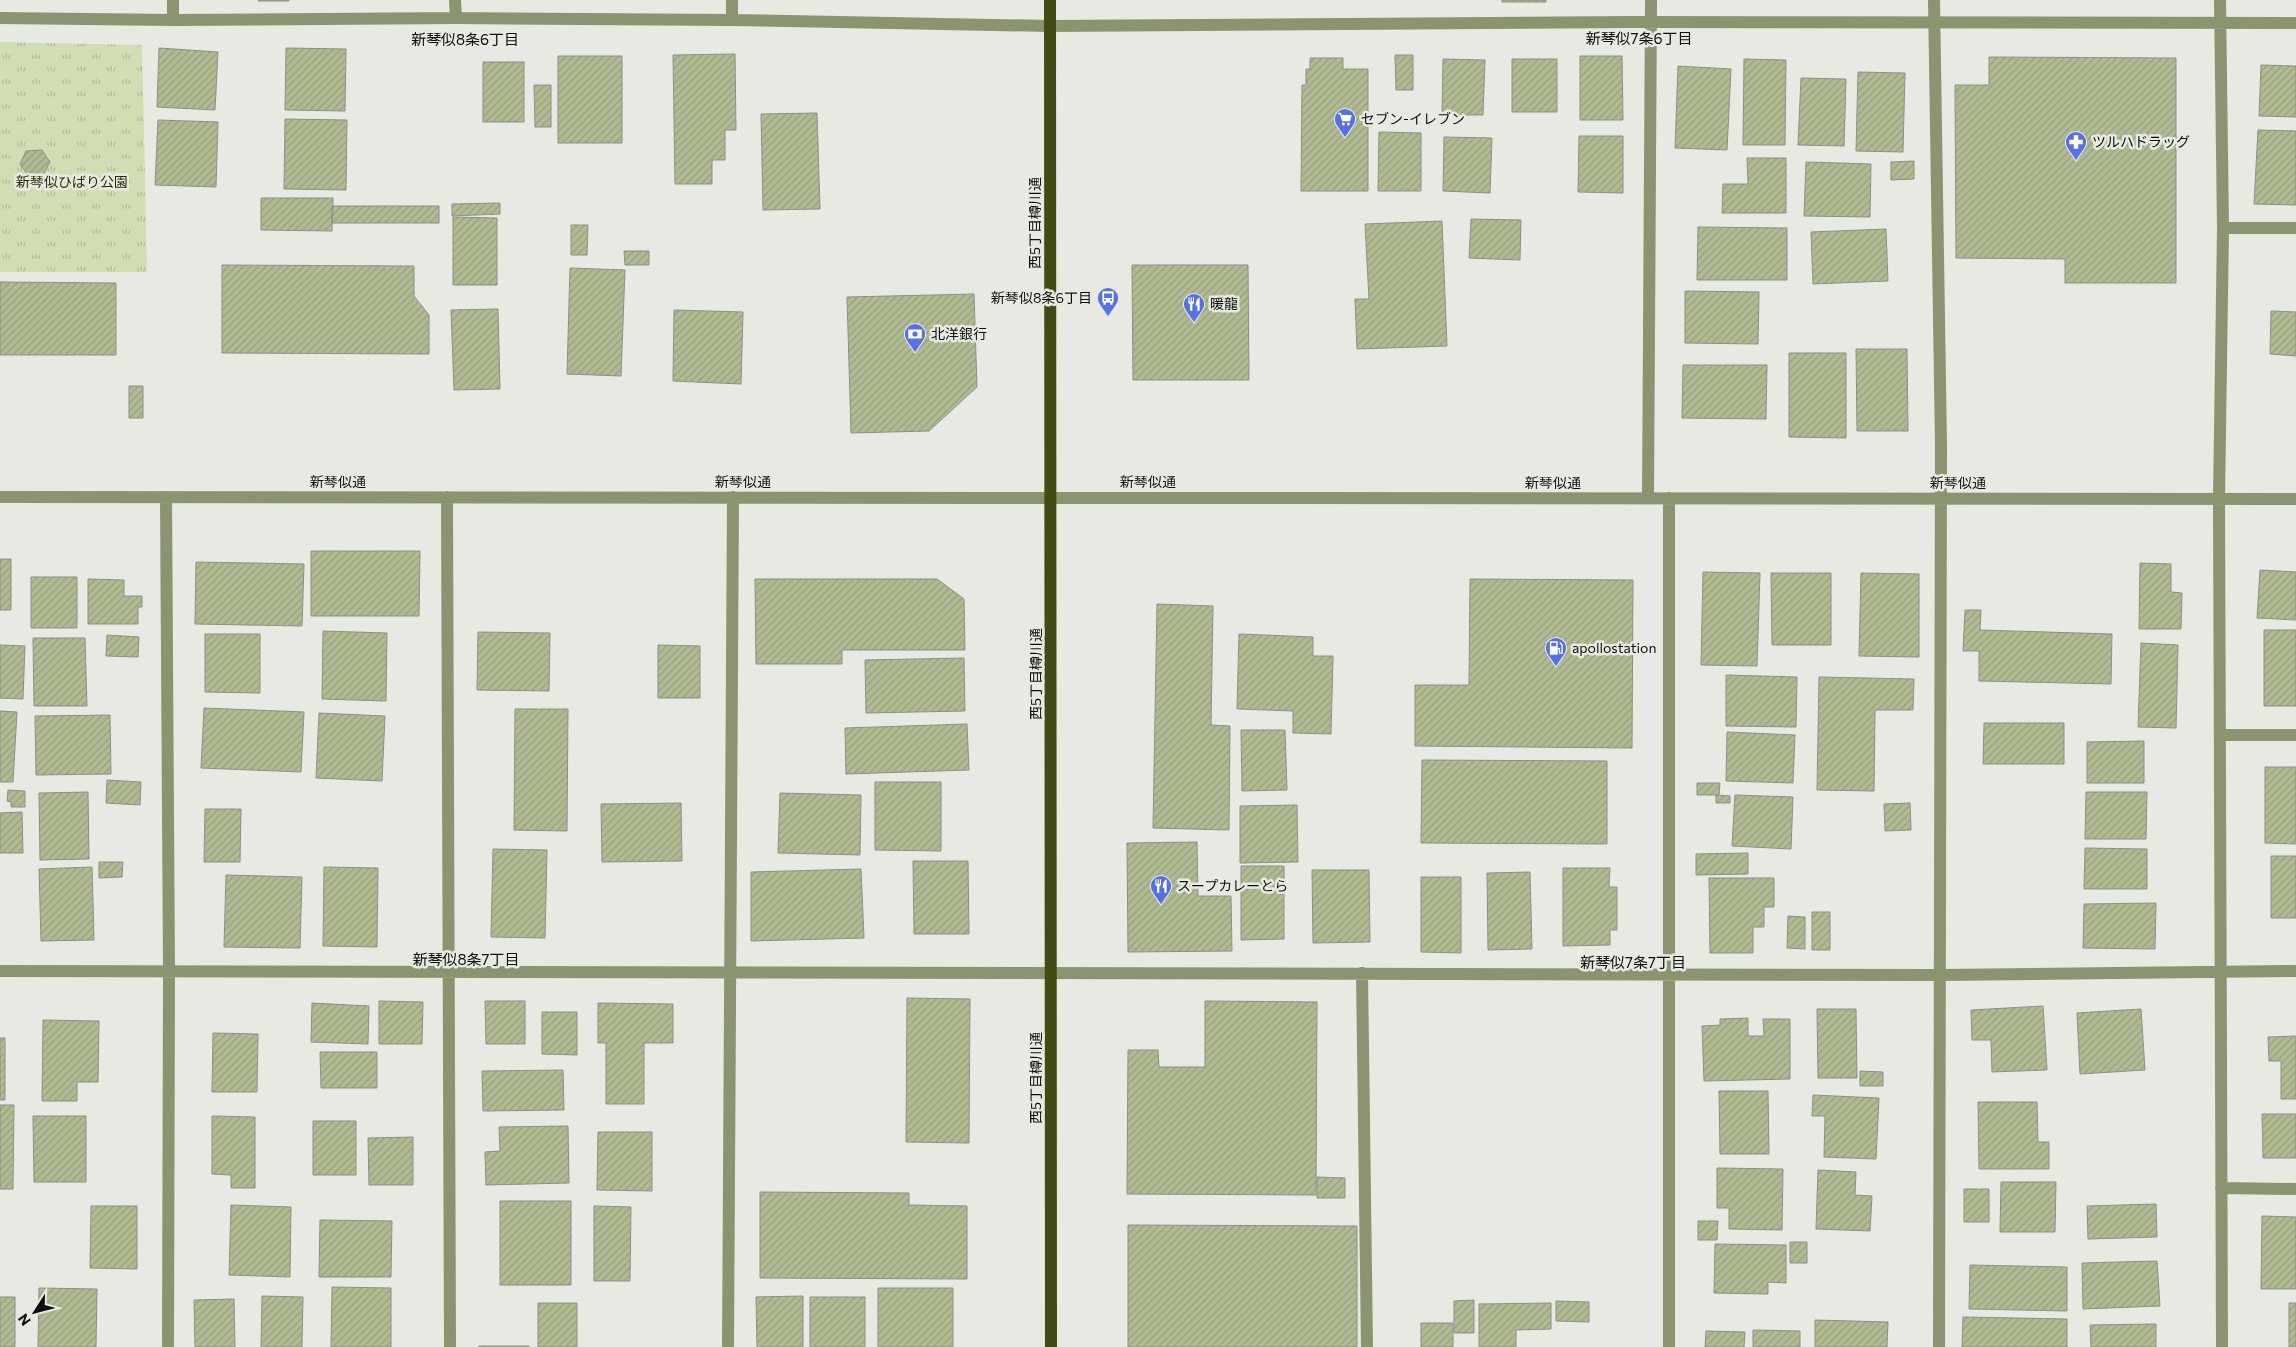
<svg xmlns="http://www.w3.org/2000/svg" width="2296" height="1347" font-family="Commissioner,'Noto Sans JP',sans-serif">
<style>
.park{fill:url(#park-tufts)}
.building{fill:url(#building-hatch);stroke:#8e8f89}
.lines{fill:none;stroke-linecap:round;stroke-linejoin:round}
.minor{stroke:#8a946f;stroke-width:12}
.major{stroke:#414c13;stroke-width:12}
.labels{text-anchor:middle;stroke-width:5;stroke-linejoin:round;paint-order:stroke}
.poi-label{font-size:14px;fill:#0d0e0c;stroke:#e8e9e3;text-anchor:start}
.park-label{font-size:14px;fill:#262f00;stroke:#e8e9e3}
.street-label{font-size:14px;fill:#0d0e0c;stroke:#e8e9e3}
.neighbourhood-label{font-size:15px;fill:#0d0e0c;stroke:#e8e9e3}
</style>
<defs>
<pattern id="park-tufts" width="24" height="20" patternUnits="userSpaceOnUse" patternTransform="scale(1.25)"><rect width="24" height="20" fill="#d1ddb3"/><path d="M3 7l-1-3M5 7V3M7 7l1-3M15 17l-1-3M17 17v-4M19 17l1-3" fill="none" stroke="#b2bc99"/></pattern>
<pattern id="building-hatch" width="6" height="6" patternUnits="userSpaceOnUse" patternTransform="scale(1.25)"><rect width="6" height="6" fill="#b0bb92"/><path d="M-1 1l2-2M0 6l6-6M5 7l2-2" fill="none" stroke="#96a07d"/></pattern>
</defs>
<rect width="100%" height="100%" fill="#e8e9e3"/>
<path class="park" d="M0,42L142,45L147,272H0Z"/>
<path class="building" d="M259,0H289V1H258Z
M1502,0H1546V2H1502Z
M159,48L218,52L215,110L157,107Z
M286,48L346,49L345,111L285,110Z
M735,54L736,130H725V160H712V184H675L673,55Z
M1395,55H1413V90H1396Z
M558,56H622V143H558Z
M1580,56H1622L1623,120H1580Z
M1989,57L2176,58V283H2065V259L1956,258L1955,85H1989Z
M1310,58H1343V69H1368V191H1301L1302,85H1306V69H1310Z
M1443,59L1485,60L1483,115H1442Z
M1512,59H1557V112H1512Z
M1744,59L1786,60L1785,145H1743Z
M483,62H524V122H483Z
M2261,65L2296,66V117L2259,116Z
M1678,66L1731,69L1727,150L1675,148Z
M1858,72L1905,73L1903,152L1856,151Z
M1801,78L1846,79L1844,146L1798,145Z
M534,85H551V127H535Z
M817,113L820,209L763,210L761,114Z
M285,119L347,120L346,190L284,189Z
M158,120L218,122L216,187L155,185Z
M2258,130L2296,131V205L2254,204Z
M1379,132L1421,133V191H1378Z
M1579,136H1623V193L1578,192Z
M1444,137L1492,138L1490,193L1443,191Z
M42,150L50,162L43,175H28L20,164L26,151Z
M1747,158H1786V213H1722L1723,184H1748Z
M1914,161V179L1891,180V162Z
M1806,162L1871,164L1870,217L1804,216Z
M261,198H333L332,231L261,230Z
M500,203V214L452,216V204Z
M332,206H439V223H332Z
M453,217L497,218V285H453Z
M1471,219L1521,220L1520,260L1469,258Z
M1442,221L1447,346L1357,349L1355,299H1369L1365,224Z
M571,225H588L587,255H571Z
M1698,227L1787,228V280H1697Z
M1886,229L1888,281L1813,284L1811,232Z
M624,251H649V265H625Z
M222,265L414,266V296L429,315V354L222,353Z
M1132,265H1248L1249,380H1133Z
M570,268L625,270L621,376L567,374Z
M0,282L116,283V355H0Z
M1685,291L1759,292L1758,344L1685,343Z
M974,294L977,387L929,431L851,433L847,297Z
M498,309L500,389L454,390L451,310Z
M674,310L743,312L741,384L673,381Z
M2271,311L2296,312V356L2270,354Z
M1856,349H1907L1908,431H1857Z
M1789,353H1846V438L1789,437Z
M1683,365H1767L1766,419L1682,418Z
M129,386H143V418H129Z
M311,551H420L419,616H311Z
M0,559H11V610H0Z
M196,562L304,564L302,626L195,624Z
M2140,563L2171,564V592L2182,593L2181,629H2139Z
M2260,570L2296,572V620L2257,618Z
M1703,572L1760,573L1757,666L1701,665Z
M1771,573H1831V645H1772Z
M1861,573L1919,574V657L1859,656Z
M31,577H77V628H31Z
M88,579L124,580V596H142V607H138V624H88Z
M755,579H937L964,599L965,650H842V664H756Z
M1470,579L1633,580L1632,748L1415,746V685H1469Z
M1157,604L1213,606L1211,725L1230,726L1229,830L1153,828Z
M1965,610H1981L1980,630L2112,634L2111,684L1979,681V651H1963Z
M2264,630H2296V706H2264Z
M323,631L387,633L386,701L322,699Z
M478,632L550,633L549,691L477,690Z
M205,634H260V693L205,692Z
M1239,634L1313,637V656H1333L1331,734L1293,733V711L1237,709Z
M107,635L139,637L138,657L106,656Z
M33,638H85L87,706H34Z
M2141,643L2178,645L2176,728L2138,727Z
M0,645L25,646L23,699L0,698Z
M658,645L700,646V698H658Z
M964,658L965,711L866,713L865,660Z
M1726,675L1797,677L1796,727L1726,726Z
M1819,677L1914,679L1913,710H1875L1874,791L1817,790Z
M204,708L304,712L301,772L201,768Z
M515,709H568L567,831L514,830Z
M0,711L17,712L13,782H0Z
M319,713L385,716L382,781L316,778Z
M110,715L111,774L36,775L35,716Z
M1984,723H2064V764H1983Z
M967,724L969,770L846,774L845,728Z
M1241,730H1285L1287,790L1242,791Z
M1727,732L1795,735L1793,783L1726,781Z
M2144,741V783H2087V742Z
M1422,760L1607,761V844L1421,843Z
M2265,767H2296V844L2265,843Z
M107,780L141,782L140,805L106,803Z
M875,782H941V851L875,850Z
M1697,783H1720L1719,795H1697Z
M8,790L25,791V807H11V802L7,801Z
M88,792L89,859L40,860L39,793Z
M2086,792H2147L2146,839H2085Z
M780,793L861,795L860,855L778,853Z
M1716,795L1730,796V803H1716Z
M1735,795L1793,797L1791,849L1732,846Z
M681,803L682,861L602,862L601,804Z
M1910,803L1911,830L1885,831L1884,804Z
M1297,805L1298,862L1240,863V806Z
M205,809H241L240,862H204Z
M22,812L23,853H0V813Z
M1197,842L1198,896H1231L1232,951L1128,952L1127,843Z
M2085,848L2147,849V889H2084Z
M493,849L547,850L545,938L491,937Z
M1748,853V874L1696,875V854Z
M2271,856H2296V918H2271Z
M913,861H968L969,934H914Z
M99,862H123L122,877L99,878Z
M1241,866H1284V939L1241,940Z
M92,867L94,940L41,941L39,869Z
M324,867L378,868L377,947L323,946Z
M1563,868H1610L1609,887H1617V930H1610V945L1563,946Z
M861,869L864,938L751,941V872Z
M1312,870H1369L1370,942L1313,943Z
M1530,872L1532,949L1488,950L1487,873Z
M226,875L302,877L300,948L224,947Z
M1421,877H1461V953L1421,952Z
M1709,878H1774V907H1764V927H1753V953H1710Z
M2156,903L2155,949L2083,948L2084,904Z
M1812,912H1830V950H1812Z
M1788,916L1805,917V949L1787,948Z
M907,998L970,999L969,1143L906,1142Z
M379,1001L423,1002L422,1044H379Z
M485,1001H525V1044H486Z
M1205,1001L1317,1002L1316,1195L1127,1194L1128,1050H1158L1159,1067H1205Z
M312,1003L369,1006L368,1044L311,1042Z
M598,1003L673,1004V1043H644V1104H606V1043H598Z
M2043,1006L2047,1070L1992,1072L1991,1040H1972L1971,1010Z
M1817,1009H1856L1857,1078H1818Z
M2141,1009L2145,1070L2080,1074L2077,1013Z
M542,1012H577V1055L542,1054Z
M1748,1018V1036H1764L1763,1019H1790V1079L1704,1081L1702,1026L1720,1025V1019Z
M43,1020L99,1021L98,1082H77V1101H42Z
M213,1033L258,1034L257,1092H212Z
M2296,1036V1099H2281V1061H2269L2268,1037Z
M0,1038H5V1100H0Z
M320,1052H377V1088H321Z
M563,1070L564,1110L483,1111L482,1071Z
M1860,1071L1883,1072V1086H1860Z
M1719,1091H1768L1769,1154H1720Z
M1813,1095L1879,1098L1876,1159L1824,1157L1825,1116H1812Z
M1978,1102H2037L2038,1142H2049V1169H1979Z
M0,1105H14L13,1189H0Z
M2262,1114H2296V1158H2263Z
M33,1116H86V1182H34Z
M212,1116L255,1117V1188H231V1175L212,1174Z
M313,1121H356V1175H313Z
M568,1126L569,1183L486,1185L485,1152L500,1151L499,1127Z
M598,1132H652V1191L597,1190Z
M413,1137V1185H369L368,1138Z
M1717,1168L1783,1169L1782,1230L1729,1229V1208H1717Z
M1818,1170L1856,1172L1855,1195L1872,1196L1870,1231L1816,1229Z
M1317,1177L1345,1178V1198H1317Z
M2001,1182H2056L2055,1232H2000Z
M1964,1189H1989V1222H1964Z
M760,1192L909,1193V1205L967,1206V1279L760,1278Z
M500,1201H571V1285H500Z
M2156,1204L2157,1237L2088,1239L2087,1206Z
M231,1205L291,1207L290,1277L229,1275Z
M91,1206H137V1269L90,1268Z
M594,1206L631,1207L630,1281H594Z
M2262,1216L2296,1217V1289H2261Z
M320,1220L392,1221L391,1277H319Z
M1698,1221H1718L1717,1240H1698Z
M1128,1225L1357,1226V1347H1128Z
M1790,1242H1807V1263H1790Z
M1715,1244L1786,1245V1283L1768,1282V1294L1714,1293Z
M2157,1261L2160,1306L2083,1309L2082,1263Z
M1970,1265L2067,1267V1311L1969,1309Z
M332,1287L391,1288V1347H331Z
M39,1288L97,1289L96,1347H38Z
M878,1288H953V1347H878Z
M262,1296L303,1297L302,1347H261Z
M803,1296V1347H757L756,1297Z
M0,1297H15V1347H0Z
M810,1297H865V1347H810Z
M234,1299L235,1347H195L194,1300Z
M1474,1300V1333H1454V1301Z
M1556,1301L1589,1302V1322L1556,1321Z
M538,1303H577V1347H538Z
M1551,1303V1329L1516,1330V1347H1479V1304Z
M2289,1303H2296V1347H2289Z
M1963,1317L2067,1319V1347H1962Z
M1815,1320L1888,1322L1887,1347H1815Z
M1421,1323H1453V1347H1421Z
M2156,1324V1347H2091L2090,1325Z
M1753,1330L1800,1331V1347H1753Z
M1706,1331L1745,1332L1744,1347H1705Z
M479,1346H529V1347H478Z"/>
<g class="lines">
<path class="minor" d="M173,0V20
M455,0L456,18
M732,0V20
M1934,0L1941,446L1939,1347
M2220,0L2223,228L2219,499L2222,1347
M0,18L173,20L456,18L732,20L1050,26L1632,22L2296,23
M2223,228H2296
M0,497L2296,499
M166,497L169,972L168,1347
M447,497L450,1347
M1648,498L1651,0
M2220,735H2296
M0,971L1941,975L2296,971
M1362,973L1367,1347
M2221,1188L2296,1189
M728,1347L733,497
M1669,1347V498"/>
<path class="major" d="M1050,0L1051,1347"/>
</g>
<defs>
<g id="supermarket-pin" transform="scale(1.125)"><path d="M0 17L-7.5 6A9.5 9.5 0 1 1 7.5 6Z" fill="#5671e7" stroke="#e8e9e3"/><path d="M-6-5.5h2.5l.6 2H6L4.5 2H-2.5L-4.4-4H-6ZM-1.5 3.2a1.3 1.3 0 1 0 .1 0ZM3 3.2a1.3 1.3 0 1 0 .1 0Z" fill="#fff"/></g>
<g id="pharmacy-pin" transform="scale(1.125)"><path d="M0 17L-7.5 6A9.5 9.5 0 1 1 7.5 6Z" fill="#5671e7" stroke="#e8e9e3"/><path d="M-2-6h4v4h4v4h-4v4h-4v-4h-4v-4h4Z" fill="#fff"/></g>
<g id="bus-pin" transform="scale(1.125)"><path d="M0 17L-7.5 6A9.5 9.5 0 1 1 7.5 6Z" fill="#5671e7" stroke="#e8e9e3"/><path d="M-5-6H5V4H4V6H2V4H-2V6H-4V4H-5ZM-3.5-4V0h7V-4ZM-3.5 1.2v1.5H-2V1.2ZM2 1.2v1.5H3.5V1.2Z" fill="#fff"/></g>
<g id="restaurant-pin" transform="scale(1.125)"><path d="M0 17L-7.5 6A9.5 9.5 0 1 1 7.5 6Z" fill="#5671e7" stroke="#e8e9e3"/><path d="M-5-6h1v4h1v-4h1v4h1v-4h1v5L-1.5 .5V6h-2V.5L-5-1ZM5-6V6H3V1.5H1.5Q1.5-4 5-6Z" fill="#fff"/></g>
<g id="bank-pin" transform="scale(1.125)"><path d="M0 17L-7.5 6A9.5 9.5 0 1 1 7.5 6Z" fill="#5671e7" stroke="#e8e9e3"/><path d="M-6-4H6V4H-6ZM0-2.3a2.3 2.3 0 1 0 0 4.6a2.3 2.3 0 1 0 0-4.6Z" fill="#fff"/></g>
<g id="fuel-pin" transform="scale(1.125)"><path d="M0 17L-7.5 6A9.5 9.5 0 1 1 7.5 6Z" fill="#5671e7" stroke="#e8e9e3"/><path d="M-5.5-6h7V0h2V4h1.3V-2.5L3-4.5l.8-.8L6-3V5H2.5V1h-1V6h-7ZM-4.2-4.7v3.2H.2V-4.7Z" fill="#fff"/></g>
</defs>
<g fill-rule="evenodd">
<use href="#supermarket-pin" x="1345" y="119"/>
<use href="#pharmacy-pin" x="2076" y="142"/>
<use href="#bus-pin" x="1108" y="298"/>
<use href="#restaurant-pin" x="1194" y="304"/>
<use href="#bank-pin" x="915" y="334"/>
<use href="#fuel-pin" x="1556" y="648"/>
<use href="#restaurant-pin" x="1161" y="886"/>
</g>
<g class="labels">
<g class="poi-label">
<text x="1361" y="124">セブン-イレブン</text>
<text x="2092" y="147">ツルハドラッグ</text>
<text x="1092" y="303" text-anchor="end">新琴似8条6丁目</text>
<text x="1210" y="309">暖龍</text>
<text x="931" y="339">北洋銀行</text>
<text x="1572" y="653">apollostation</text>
<text x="1177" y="891">スープカレーとら</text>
</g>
<g class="park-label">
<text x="72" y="187">新琴似ひばり公園</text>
</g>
<g class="street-label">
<text transform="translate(1035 223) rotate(-90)" y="5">西5丁目樽川通</text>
<text x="338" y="487">新琴似通</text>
<text x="743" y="487">新琴似通</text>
<text x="1148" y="487">新琴似通</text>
<text x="1553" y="488">新琴似通</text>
<text x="1958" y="488">新琴似通</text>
<text transform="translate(1036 674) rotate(-90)" y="5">西5丁目樽川通</text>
<text transform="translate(1036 1078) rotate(-90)" y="5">西5丁目樽川通</text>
</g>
<g class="neighbourhood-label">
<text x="1639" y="44">新琴似7条6丁目</text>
<text x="465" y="45">新琴似8条6丁目</text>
<text x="466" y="965">新琴似8条7丁目</text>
<text x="1633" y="968">新琴似7条7丁目</text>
</g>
</g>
<g transform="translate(35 1312) rotate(234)" stroke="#e8e9e3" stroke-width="4" paint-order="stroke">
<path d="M0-4L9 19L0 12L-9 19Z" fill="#0d0e0c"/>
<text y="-8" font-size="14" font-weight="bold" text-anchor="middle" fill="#0d0e0c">N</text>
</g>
</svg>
